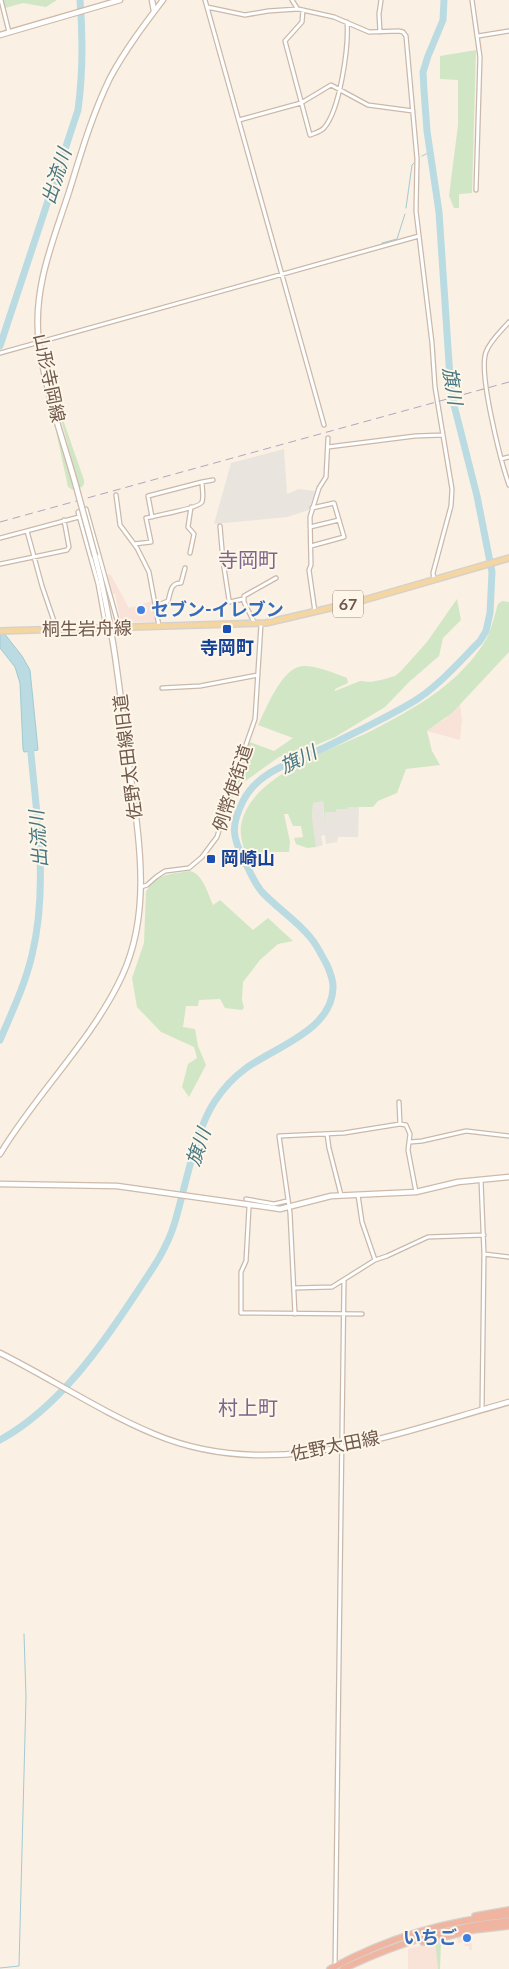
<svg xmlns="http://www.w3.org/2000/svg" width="509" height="1969" font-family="Lato,'Noto Sans JP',sans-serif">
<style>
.commercial{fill:#f9e2d8}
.industrial{fill:#eae4de}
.green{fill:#d1e6c4}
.water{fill:#badbe1;stroke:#a1cad2}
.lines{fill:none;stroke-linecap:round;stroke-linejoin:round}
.stream{stroke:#a1cad2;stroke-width:1}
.river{stroke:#badbe1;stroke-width:7}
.street-casing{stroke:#cab9ab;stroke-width:5.5}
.secondary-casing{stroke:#cdbaaa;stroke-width:7}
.primary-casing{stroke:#d7d1cd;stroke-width:8}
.highway-casing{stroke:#d7d1cd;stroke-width:8}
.street{stroke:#fff;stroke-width:3}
.secondary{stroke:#fff;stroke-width:4.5}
.primary{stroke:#f3d6a1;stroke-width:5}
.highway{stroke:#efb5a0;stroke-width:5.5}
.rail{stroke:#b4a4c2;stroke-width:1;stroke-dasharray:8 5;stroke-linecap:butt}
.secondary-bridge-casing{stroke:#cdbaaa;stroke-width:7;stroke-linecap:butt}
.secondary-bridge{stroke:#fff;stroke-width:4.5}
.shop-dot{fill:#3f7fe0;stroke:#fdf6e9;stroke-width:2}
.transit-dot{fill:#1a4fb4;stroke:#fdf6e9;stroke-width:2}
.labels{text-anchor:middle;stroke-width:4;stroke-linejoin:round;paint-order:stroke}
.shield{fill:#fdf6e9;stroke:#9a887b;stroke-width:1}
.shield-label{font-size:16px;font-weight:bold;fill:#70594c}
.street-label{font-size:18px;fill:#70594c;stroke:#fdf6e9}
.shop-label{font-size:18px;font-weight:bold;fill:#366cbe;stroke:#fdf6e9;text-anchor:start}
.transit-label{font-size:18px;font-weight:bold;fill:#164399;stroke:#fdf6e9}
.water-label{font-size:19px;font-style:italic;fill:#477781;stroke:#fdf6e9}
.quarter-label{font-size:20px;fill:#7f648c;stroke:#fdf6e9}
</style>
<rect width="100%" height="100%" fill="#faf1e4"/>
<path class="commercial" d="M107,574L111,575L129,608L152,601L156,622H121L115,594H113Z
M460,704L462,720L460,740L427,731L445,719Z
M471,1934L472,1950H469V1946H465L464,1942L458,1943L457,1938Z
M435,1942L438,1969H408V1949Z"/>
<path class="industrial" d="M284,449L287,494L299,489L315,491L309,510L287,517L214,524L231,463Z
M323,800L324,822L325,812H336V809H347V807H359L358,837H338L337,842L326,844L325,835L321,836L323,845L316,847L312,817L313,803Z"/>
<path class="green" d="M3,0H57L46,7L23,3L5,8Z
M476,50L472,193L459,194V208H454L449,196L458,125V80L440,79V56Z
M48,394L73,487L79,486L54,394L84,480V484L82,487L73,490L68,487Z
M457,599L461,620L443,638L439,656L409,682L385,707L335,737L307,749L279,757L244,782L230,801L250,742L274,751L293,738L258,725C266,709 283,664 305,666C320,667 334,673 347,678L348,683L335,689V691L360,681L370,682L381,680L395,676L401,671L427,642Z
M502,601L509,602V652L452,713L427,731L432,751L440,765L406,769L397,793L378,801L373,807H348L347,809H336V812H325V826L323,801L313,803L312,817L316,847L307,848L296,844L294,838L303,837L301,826H293L288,814H284L290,842L289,852H276L267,855V859L252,869C247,856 239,840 241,826C249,775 332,750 371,731C388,722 405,713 421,703C445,688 469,667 484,643C491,632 494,617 498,604Z
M190,871C203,874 208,894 213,905L220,900L253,930L268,918L293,941L278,944L260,960L243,982L242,1000L244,1008L242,1010L225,1008L220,999L199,1000L198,1006H186L183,1027L195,1029L198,1046L206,1065L189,1097L182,1087L188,1064L197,1058L194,1047L161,1032L137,1007L132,978L144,943L146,892C156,873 172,874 190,871Z
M462,1936L441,1943L440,1969H438L435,1942Z"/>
<path class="water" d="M0,628L22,656L30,670L38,750L24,752L23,749L20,683L15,667L0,648Z"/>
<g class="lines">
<path class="stream" d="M422,156L430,152
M406,208L412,165L414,163
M382,243L397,239L405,214
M0,1968L19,1966L26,1697L24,1634"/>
<path class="river" d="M0,346L78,110C83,73 83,37 80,0
M0,1040C12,1012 25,985 32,955C49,885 36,813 30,743
M0,1440C58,1408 101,1347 137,1292C151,1271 166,1250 174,1225C185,1190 195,1130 215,1101C223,1089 234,1077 245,1069C274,1047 334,1030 333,986C333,979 330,972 327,965C322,956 317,945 310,937C296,920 277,908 262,892C254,883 249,869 243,858C232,836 231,825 243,801C258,770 299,760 328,746C356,732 384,719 411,703C437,688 459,662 480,641L486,631L490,613L492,572L477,496L454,405L450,378L439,212L427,131L424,90L423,72L428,56L443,20L444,0"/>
<g class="street-casing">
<path id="street" d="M1,0L9,32
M205,0L324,425
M292,0L297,8
M472,0L480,57L476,190
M207,7L245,15L268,11L298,9L334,17L369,32L399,31L403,32L406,36L417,159L416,211L432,343L435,387L452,489L451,506L433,573L434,579
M303,10L302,22L285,41L310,135C315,133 320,132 324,128C340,110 349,46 347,22
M380,32L379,14L381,0
M478,36L509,31
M239,120L301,103L331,85L368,105L413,111
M509,322C501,331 490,341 486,352C478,373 501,462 509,485
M0,353L419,236
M328,447L415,436L443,435
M501,459L509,457
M202,482L213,480
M116,495L120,525L137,548L149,572L159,626
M86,509L117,620V622L111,628L105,623L98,584L78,512Z
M220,526L223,561L229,600L230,602L243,599
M310,527L339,520
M27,531L42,586L57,630
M0,538L79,517
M134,544L151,542L146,518C154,516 200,508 202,502C204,497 202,488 202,482L148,496L152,517
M311,546L344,537L334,503L312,508
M190,553L194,534L188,527L191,507
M0,564L67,550L69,547L64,520
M156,606L168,601C171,592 170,583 181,583L185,568
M315,612L309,570L311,565L310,517L319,488L326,477L328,438
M255,624L244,602V596L276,578
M162,688L200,686L258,675
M141,887L147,885L156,877L165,871L189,868L202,857L217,837L235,776L255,719L261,624
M399,1102L400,1124
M327,1134L329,1148L341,1195
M410,1142L422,1141L466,1131L509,1136
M481,1180L484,1254L482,1410
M358,1195L362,1222L375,1260
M246,1199L274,1204L287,1201
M249,1207L246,1261L241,1272V1313L362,1314
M484,1254L509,1257
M294,1288L332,1287L375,1260L387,1256L428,1237L484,1235
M295,1314L290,1213L279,1136L344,1133L400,1124L406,1125L410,1134L408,1150L416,1192
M335,1967L344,1280"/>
</g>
<g class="secondary-casing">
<path id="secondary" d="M152,0L154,11
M0,35L120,0
M76,486C63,439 45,391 39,343C32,290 53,241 69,192C81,153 92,115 110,78C125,50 144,25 163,0
M0,1154C36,1094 93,1039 122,976C155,905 136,824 127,749C119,683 112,620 95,556
M0,1184L117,1186L280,1209L331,1196L416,1192L458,1182L509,1177
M0,1353C52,1379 101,1412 154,1434C273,1484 393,1434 509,1402"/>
</g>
<g class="primary-casing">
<path id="primary" d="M0,631L266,623L364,600L509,558"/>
</g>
<g class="highway-casing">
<path id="highway" d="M475,1916L509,1910
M423,1942L473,1930L509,1926
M330,1969C385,1939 446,1920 509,1915
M343,1969C395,1944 451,1926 509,1921"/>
</g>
<use href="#street" class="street"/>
<use href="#secondary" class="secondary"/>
<use href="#primary" class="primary"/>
<use href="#highway" class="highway"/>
<path class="rail" d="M0,522L509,382"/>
<g class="secondary-bridge-casing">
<path id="secondary-bridge" d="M76,486L95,556"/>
</g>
<use href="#secondary-bridge" class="secondary-bridge"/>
</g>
<g class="shop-dot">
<circle cx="141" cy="610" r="5"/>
<circle cx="467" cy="1938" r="5"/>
</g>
<g class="transit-dot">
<rect x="222" y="624" width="10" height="10" rx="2.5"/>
<rect x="206" y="854" width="10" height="10" rx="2.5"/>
</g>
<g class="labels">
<rect class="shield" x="333" y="590.5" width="30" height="27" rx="4"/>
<g class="shield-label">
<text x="348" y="610">67</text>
</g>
<g class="street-label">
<text transform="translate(49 378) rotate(78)" y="6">山形寺岡線</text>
<text transform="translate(87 629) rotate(-1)" y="6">桐生岩舟線</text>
<text transform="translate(128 757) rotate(-97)" y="6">佐野太田線旧道</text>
<text transform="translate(233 788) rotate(-72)" y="6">例幣使街道</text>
<text transform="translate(335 1446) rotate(-11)" y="6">佐野太田線</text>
</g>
<g class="shop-label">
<text x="151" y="616">セブン-イレブン</text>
<text x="457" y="1944" text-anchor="end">いちご</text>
</g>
<g class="transit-label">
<text x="227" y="654">寺岡町</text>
<text x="221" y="865" text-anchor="start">岡崎山</text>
</g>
<g class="water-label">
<text transform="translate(56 176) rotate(-72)" y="7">出流川</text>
<text transform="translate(453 386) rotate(81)" y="7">旗川</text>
<text transform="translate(298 759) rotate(-26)" y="7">旗川</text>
<text transform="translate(38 839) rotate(-94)" y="7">出流川</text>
<text transform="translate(198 1147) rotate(-71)" y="7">旗川</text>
</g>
<g class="quarter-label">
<text x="248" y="567">寺岡町</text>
<text x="248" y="1415">村上町</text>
</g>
</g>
</svg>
